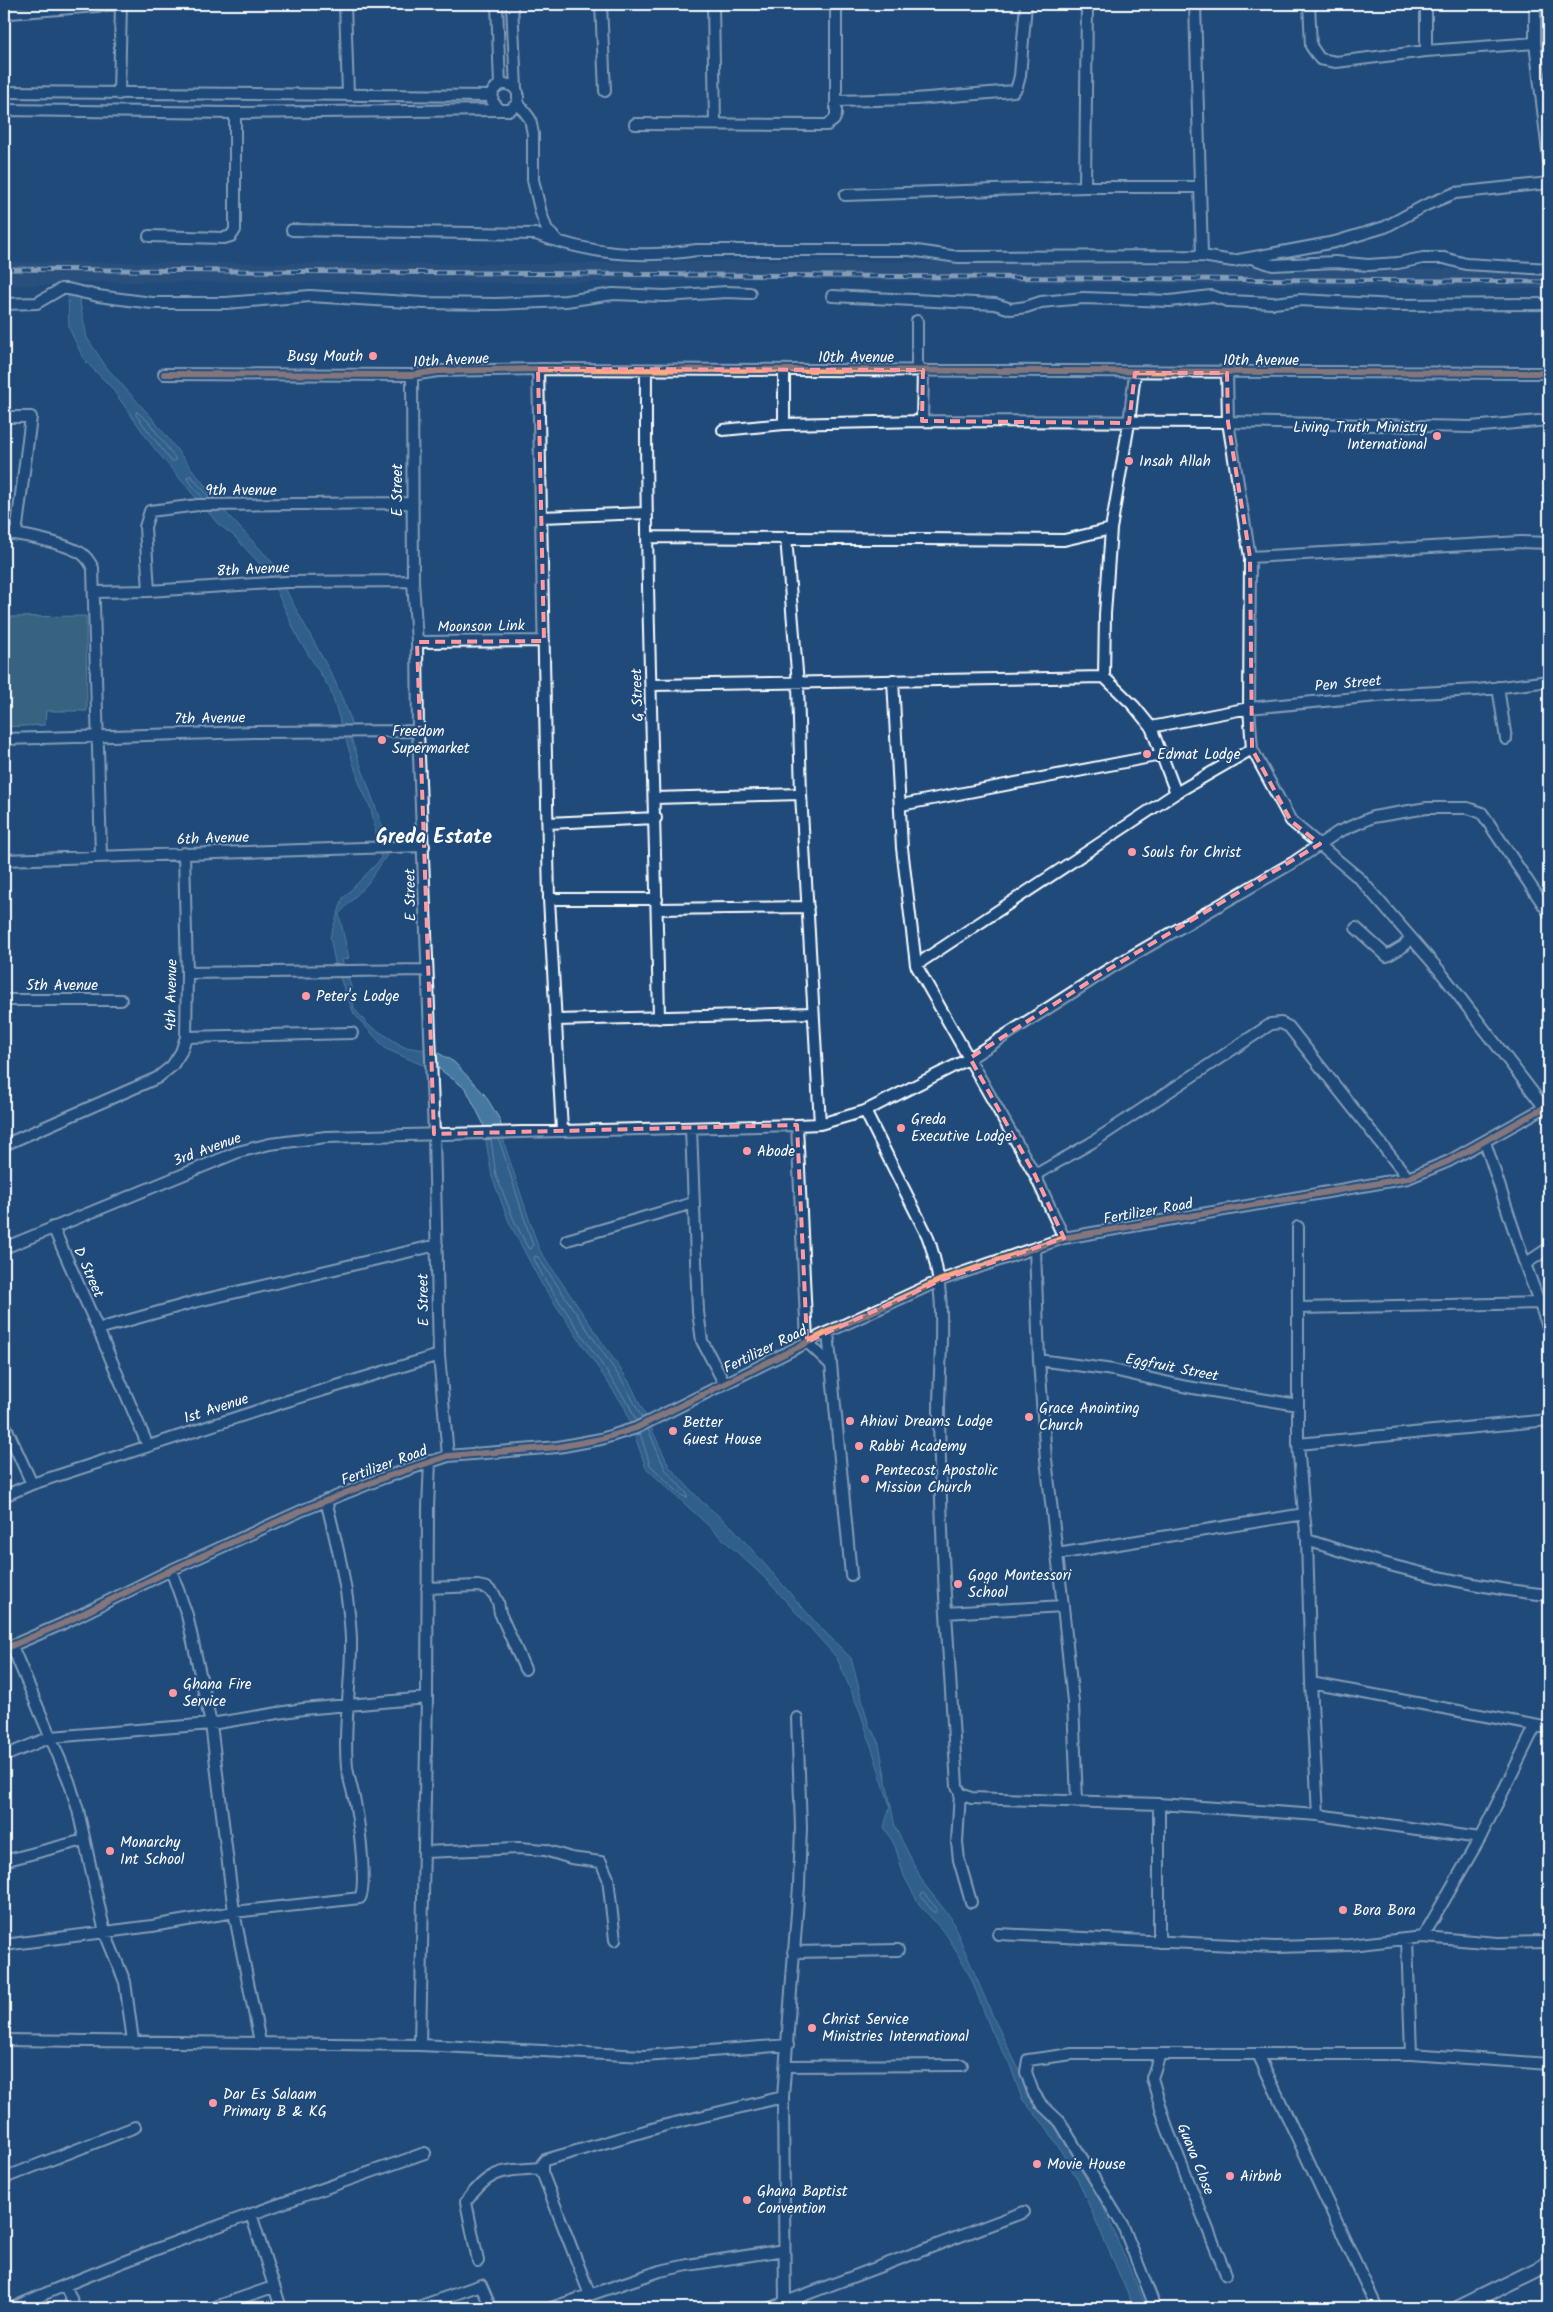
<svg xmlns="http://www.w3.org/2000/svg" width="1553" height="2312" font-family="Kalam,sans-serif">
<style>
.built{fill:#365680}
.green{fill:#578289;stroke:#abc0c4}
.water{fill:#4579a2;stroke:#8fafc7}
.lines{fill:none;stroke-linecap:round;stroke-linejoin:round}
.shore{stroke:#b5c9da;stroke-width:1}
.minor-casing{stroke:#fff;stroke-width:14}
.tertiary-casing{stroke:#fff;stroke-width:18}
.minor{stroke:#1f4a7a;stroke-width:10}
.tertiary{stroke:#1f4a7a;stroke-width:14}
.rail-casing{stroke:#fff;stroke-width:5}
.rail{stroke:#1f4a7a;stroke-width:3;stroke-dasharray:9;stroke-linecap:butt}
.cycleway-casing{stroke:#1f4a7a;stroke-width:9}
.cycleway{stroke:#ffac80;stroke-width:6}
.marked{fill:none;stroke:#ff9aa2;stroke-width:4;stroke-dasharray:10 6;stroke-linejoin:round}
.poi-dot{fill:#ff9aa2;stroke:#1f4a7a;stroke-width:2}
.labels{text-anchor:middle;stroke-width:4;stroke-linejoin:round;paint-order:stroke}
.poi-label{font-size:15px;fill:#fff;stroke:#1f4a7a;text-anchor:start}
.street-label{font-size:15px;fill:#fff;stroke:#1f4a7a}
.district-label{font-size:20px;font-weight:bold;fill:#fff;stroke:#1f4a7a}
</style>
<rect width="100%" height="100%" fill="#1f4a7a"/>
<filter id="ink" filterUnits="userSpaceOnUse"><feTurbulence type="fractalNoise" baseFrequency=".02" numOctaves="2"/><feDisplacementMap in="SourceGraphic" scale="10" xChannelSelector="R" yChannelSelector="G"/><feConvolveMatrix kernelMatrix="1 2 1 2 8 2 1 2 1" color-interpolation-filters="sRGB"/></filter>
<g filter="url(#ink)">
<path class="built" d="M760,260L1549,270V289L753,279L536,283L79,282L67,285H4V262L543,264Z"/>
<path class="green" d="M86,616L87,711H46L45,725L4,727V617Z"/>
<path class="water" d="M78,293L87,338L107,368L152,418L228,515L276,566L289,596L334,679L350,717L352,741L383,828L387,855L368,883L339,914L349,958L342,960L351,986L354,1008L367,1024L404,1047L435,1051L454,1062L485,1095L500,1120L505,1146L539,1249L630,1383L669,1466L701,1501L733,1528L816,1623L851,1658L869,1726L878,1739L895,1827L924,1884L951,1918L994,2019L1032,2096L1064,2135L1095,2188L1147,2308H1134L1078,2180L1047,2128L1022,2099L1010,2065L991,2030L971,1978L948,1937L919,1904L904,1876L895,1846L884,1827L890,1806L861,1714L837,1658L767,1580L646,1468L625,1408L541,1283L509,1222L492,1177L483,1123L466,1089L438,1068L420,1064L386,1049L354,1014L336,968L330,937L343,898L381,859L371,809L360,785L330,689L298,638L269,574L234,536L218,524L154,448L111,387L84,360L69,328L68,295Z"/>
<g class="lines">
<path class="shore" d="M137,412L148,421L175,458V461H171L136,415Z
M204,499L187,479L188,476H191L211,499
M491,1139L496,1176L514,1220L528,1248L531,1249L533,1246L499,1139
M636,1421L629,1405L545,1280L534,1259L535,1256L538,1257L625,1385L642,1418
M640,1433L650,1465L680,1494L687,1498V1494L665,1469L648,1429
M923,1893L937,1909L936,1912H933L921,1896Z"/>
<g class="minor-casing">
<path id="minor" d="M345,4L348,94
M497,4L500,85
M512,4L516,88
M601,4L605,91
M713,4L715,124
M1195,4L1202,256
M1309,4L1311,46L1320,59L1336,62L1426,51L1535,43
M1535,4V43L1549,161
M10,13L121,4
M1426,51V4
M4,92L492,96
M119,94L121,4
M836,101L915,99L1014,91L1017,87L1020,76L1026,4
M518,103L510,110H500L492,101L493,91C500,81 512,82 518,93V103L530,119L533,134V180L541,213L547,230L558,241
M4,110L235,113L500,110
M635,124L827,125L834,120L836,115V4
M1085,187L1087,4
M845,195L1085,187H1200
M292,230L535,234C592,254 636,259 697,250H910L958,257L1202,256L1233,261L1335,242L1385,227L1426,205L1455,193L1549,183
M149,236L224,238L231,236L235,230V113
M1254,259L1273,265L1335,262L1368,265L1398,263L1423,258H1444L1466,264L1549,269
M832,296L995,304L1011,309L1026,307L1041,302L1083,298L1170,301L1211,296L1228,301L1274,303L1300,300L1395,305L1549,304
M4,304L37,303L61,289H68L98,296L152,303H226L310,296L424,303L496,304L566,301L613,294L665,296L727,292L750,293
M538,369L549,899L562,1130
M784,370V424
M917,370V321
M646,371C645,587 655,803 659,1018
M1227,373L1228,422L1250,557L1249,708L1252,749L1291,821L1360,879L1439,970L1544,1107
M164,374L412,375L438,371L538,369L1549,373
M412,375L413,581L417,642L418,731L434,1134L439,1355L448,1456
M4,417H31L16,534
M922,421L923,370
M723,430L784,424L922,421L1228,422L1471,427L1549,420
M541,517L646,513
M4,533C22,534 61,543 77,551C85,554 89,561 93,568L101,856
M647,537L1064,540L1111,529L1129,423L1135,373
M786,537L798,684L801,794L820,1124
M1250,557L1521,542L1549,543
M149,591L145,527L150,511L198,505L412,503
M95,592L149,591L285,582L413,581
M417,642L544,641
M1104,677L1105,614L1111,529
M893,680L902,848L916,965L1035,1175L1064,1238
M652,685L1104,677L1134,706L1151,727L1176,793
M1498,687L1506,739
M1151,727L1249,708L1399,694L1478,690L1549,681
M4,739L254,732L418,731
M655,798L801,794
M901,805L1161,755
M548,823L656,818
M4,860L424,846
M549,899H657
M657,909L808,907
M1356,928L1387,956L1404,946L1410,937
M916,965L1176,793L1252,749
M187,973L427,970
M4,1000H121
M557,1020L813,1013
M186,1037L352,1033
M865,1111L927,1235C949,1291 939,1353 939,1411C940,1478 942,1546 946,1613L1063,1606L1046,1459L1039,1360L1035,1248
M691,1128L698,1312L702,1341L724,1383
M1485,1142L1525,1264L1549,1329
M4,1145L157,1078L172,1066L181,1052L186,1037L187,973L184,853
M1035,1175L1091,1143L1271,1024L1281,1023L1289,1027L1408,1178
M53,1227L98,1329
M567,1240L693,1203
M4,1248L238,1152L270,1144L326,1137L797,1125
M1525,1264L1549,1248
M1298,1308L1540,1303
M828,1332L851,1575
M1039,1360L1113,1370L1187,1387L1298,1405
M830,1364L807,1342L797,1125L820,1124L865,1111L970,1058L1109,969L1294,862L1338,832L1373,817L1427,808H1468L1482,813L1549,913
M4,1423L32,1484
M1298,1444L1549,1420
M148,1446L98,1329L194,1302L437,1245
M4,1496L32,1484L284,1402L439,1355
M1304,1514L1307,1540C1385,1566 1467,1587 1549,1595
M1307,1540L1311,1683L1549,1728
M1057,1554L1304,1514L1298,1444V1227
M171,1570L187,1615L211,1724L234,1912L260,2042
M427,1588L478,1586L487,1588L494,1594L498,1602L500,1613L525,1669
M1063,1606L1073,1702L1077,1802
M946,1613L957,1786L960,1793L971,1798L1159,1804L1318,1815L1480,1838
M12,1646L69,1781L78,1810L105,1933L125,1982L133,2041
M4,1649L62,1624L171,1570L303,1510L383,1478L448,1456L558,1447L601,1439L636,1428L828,1332L941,1280L1064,1238L1408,1178L1449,1161L1549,1105
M1311,1683L1318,1815
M4,1756L51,1737L211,1724L303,1709L427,1698
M960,1793L957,1842L959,1860L971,1902
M1159,1804V1942
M424,1852L519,1848L545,1850L571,1858L601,1862L608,1878L615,1940
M4,1861L84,1840
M998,1934L1275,1947L1350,1945L1423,1937L1498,1943L1549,1942
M1423,1937L1480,1838L1535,1727
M1407,1939L1411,2054
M4,1945L152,1926L234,1912L360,1898C367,1886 359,1824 356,1808C354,1794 349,1781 347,1767C343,1724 352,1681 351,1638C349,1592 337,1545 326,1500
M793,1952L898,1950
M4,2040L420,2045L645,2056L788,2045
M420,2045L427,1698L428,1508L430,1461
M1160,2054L1152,2078L1167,2128L1226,2274
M1258,2054L1377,2308
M786,2066L962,2065
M4,2178L135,2127
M251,2214L281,2308
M478,2261L466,2202C490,2168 503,2171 542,2168
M65,2285L75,2308
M590,2295L542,2172V2164L545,2160L666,2125L783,2097
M1152,2299L1123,2226L1060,2122L1041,2104L1033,2092L1026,2072L1028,2060L1072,2054H1411L1549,2064
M785,2301L783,2097L799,1886L801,1827L797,1718
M12,2308C146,2249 286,2202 425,2153
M212,2308L273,2287
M415,2308L481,2285L491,2308
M551,2308L660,2271L688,2265L784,2250
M770,2308L1024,2212"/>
</g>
<g class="tertiary-casing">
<path id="tertiary" d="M1459,2308L1549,2264"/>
</g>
<use href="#minor" class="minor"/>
<use href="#tertiary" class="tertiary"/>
<g class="rail-casing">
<path id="rail" d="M4,269L1549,282"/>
</g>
<use href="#rail" class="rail"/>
<g class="cycleway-casing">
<path id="cycleway" d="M164,374L412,375L438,371L538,369L1549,373
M4,1649L62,1624L171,1570L303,1510L383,1478L448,1456L558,1447L601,1439L636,1428L828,1332L941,1280L1064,1238L1408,1178L1449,1161L1549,1105"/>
</g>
<use href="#cycleway" class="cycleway"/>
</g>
</g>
<path d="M0 0H1553V2312H0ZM538,369L923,370L922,421L1129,423L1135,373H1227L1228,422L1250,557L1252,749L1291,821L1320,844L1109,969L970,1058L1035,1175L1064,1238L941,1280L807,1342L797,1125L434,1134L417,642L544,641Z" fill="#1f4a7a" fill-opacity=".55" fill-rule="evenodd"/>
<path class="marked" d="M538,369L923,370L922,421L1129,423L1135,373H1227L1228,422L1250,557L1252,749L1291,821L1320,844L1109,969L970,1058L1035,1175L1064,1238L941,1280L807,1342L797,1125L434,1134L417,642L544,641Z"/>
<g class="poi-dot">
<circle cx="373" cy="356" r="5"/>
<circle cx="1437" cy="436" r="5"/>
<circle cx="1129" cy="461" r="5"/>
<circle cx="382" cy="740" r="5"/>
<circle cx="1147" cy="754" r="5"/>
<circle cx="1132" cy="852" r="5"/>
<circle cx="306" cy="996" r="5"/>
<circle cx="901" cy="1128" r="5"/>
<circle cx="747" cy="1151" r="5"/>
<circle cx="1029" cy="1417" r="5"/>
<circle cx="850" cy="1421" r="5"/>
<circle cx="673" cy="1431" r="5"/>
<circle cx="859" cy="1446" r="5"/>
<circle cx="865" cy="1479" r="5"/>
<circle cx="958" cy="1584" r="5"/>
<circle cx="173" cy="1693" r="5"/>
<circle cx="110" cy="1851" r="5"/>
<circle cx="1343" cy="1910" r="5"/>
<circle cx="812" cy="2028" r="5"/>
<circle cx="213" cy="2103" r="5"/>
<circle cx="1037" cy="2164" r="5"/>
<circle cx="1230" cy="2176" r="5"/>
<circle cx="747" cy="2200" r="5"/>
</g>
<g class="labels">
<g class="poi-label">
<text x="363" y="361" text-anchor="end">Busy Mouth</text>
<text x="1427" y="432" text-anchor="end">Living Truth Ministry<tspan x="1427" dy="17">International</tspan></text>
<text x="1139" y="466">Insah Allah</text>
<text x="392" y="736">Freedom<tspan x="392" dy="17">Supermarket</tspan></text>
<text x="1157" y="759">Edmat Lodge</text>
<text x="1142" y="857">Souls for Christ</text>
<text x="316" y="1001">Peter's Lodge</text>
<text x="911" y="1124">Greda<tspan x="911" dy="17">Executive Lodge</tspan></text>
<text x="757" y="1156">Abode</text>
<text x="1039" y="1413">Grace Anointing<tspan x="1039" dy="17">Church</tspan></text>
<text x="860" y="1426">Ahiavi Dreams Lodge</text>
<text x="683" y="1427">Better<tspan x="683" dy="17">Guest House</tspan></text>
<text x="869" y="1451">Rabbi Academy</text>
<text x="875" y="1475">Pentecost Apostolic<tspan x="875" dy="17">Mission Church</tspan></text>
<text x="968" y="1580">Gogo Montessori<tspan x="968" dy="17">School</tspan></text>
<text x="183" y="1689">Ghana Fire<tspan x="183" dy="17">Service</tspan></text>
<text x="120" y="1847">Monarchy<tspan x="120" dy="17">Int School</tspan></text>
<text x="1353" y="1915">Bora Bora</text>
<text x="822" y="2024">Christ Service<tspan x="822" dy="17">Ministries International</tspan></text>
<text x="223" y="2099">Dar Es Salaam<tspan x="223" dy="17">Primary B &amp; KG</tspan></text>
<text x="1047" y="2169">Movie House</text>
<text x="1240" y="2181">Airbnb</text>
<text x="757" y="2196">Ghana Baptist<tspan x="757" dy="17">Convention</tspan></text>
</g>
<g class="street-label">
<text x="856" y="362">10th Avenue</text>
<text transform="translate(451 360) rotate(-3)" y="5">10th Avenue</text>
<text x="1261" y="365">10th Avenue</text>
<text x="241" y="495">9th Avenue</text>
<text transform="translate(397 490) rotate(-90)" y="5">E Street</text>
<text transform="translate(253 569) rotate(-3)" y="5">8th Avenue</text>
<text transform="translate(481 626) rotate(-1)" y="5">Moonson Link</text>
<text transform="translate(1348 683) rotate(-5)" y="5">Pen Street</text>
<text transform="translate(637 695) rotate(-92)" y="5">G Street</text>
<text transform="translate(210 718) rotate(-1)" y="5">7th Avenue</text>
<text transform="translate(213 838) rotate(-2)" y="5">6th Avenue</text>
<text transform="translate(410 895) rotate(-91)" y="5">E Street</text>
<text x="62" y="990">5th Avenue</text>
<text transform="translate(171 995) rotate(-89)" y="5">4th Avenue</text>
<text transform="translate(207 1149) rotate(-20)" y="5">3rd Avenue</text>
<text transform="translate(1148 1211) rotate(-10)" y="5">Fertilizer Road</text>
<text transform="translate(89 1272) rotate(66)" y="5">D Street</text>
<text transform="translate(423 1300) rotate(-91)" y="5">E Street</text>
<text transform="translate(765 1349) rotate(-26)" y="5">Fertilizer Road</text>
<text transform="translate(1172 1367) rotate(11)" y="5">Eggfruit Street</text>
<text transform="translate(216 1408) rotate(-18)" y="5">1st Avenue</text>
<text transform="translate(384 1465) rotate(-20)" y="5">Fertilizer Road</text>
<text transform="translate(1196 2159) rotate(68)" y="5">Guava Close</text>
</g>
<g class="district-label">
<text x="434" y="843">Greda Estate</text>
</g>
</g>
<rect width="1553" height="2312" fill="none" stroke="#1f4a7a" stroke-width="20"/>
<rect x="10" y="10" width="1533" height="2292" fill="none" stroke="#fff" stroke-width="2" filter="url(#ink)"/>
</svg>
